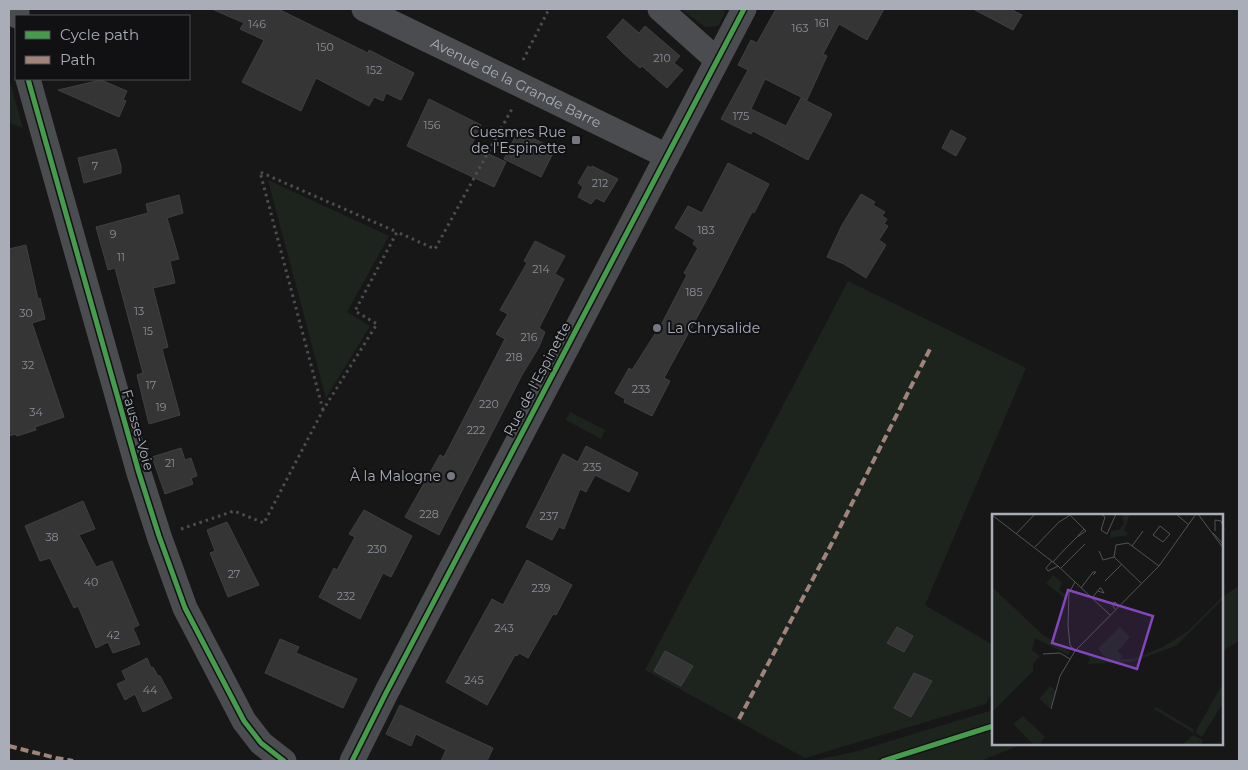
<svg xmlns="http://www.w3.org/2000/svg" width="1248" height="770" font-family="Montserrat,sans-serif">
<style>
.green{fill:#1d241e}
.building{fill:#353536;stroke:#3f4043}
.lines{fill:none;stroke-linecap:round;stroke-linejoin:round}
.path{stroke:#4d4e52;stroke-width:3;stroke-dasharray:2.5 4;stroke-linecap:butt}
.minor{stroke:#4b4c50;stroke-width:25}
.quiet{stroke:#a18479;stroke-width:4;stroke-dasharray:8 4;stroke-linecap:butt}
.cycleway-casing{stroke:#111113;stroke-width:8}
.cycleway{stroke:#469c4c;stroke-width:5}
.poi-dot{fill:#757880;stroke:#111113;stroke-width:2}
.labels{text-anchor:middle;stroke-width:4;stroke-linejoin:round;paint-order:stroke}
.number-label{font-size:11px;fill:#8b8f98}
.street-label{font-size:14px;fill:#a8adb8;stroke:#111113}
.poi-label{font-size:14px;fill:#a8adb8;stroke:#111113;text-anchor:end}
.inset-road{fill:none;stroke:#515357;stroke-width:1}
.view{fill:#8446be;fill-opacity:0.15;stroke:#8446be;stroke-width:2.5}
.inset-edge{fill:none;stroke:#a8adb8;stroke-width:2.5}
</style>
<rect width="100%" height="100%" fill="#171717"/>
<path class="green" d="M681,9H724L725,13L718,26L705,27Z
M9,79L23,128L9,123Z
M268,180L389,236L347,312L370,326L326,398Z
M848,281L1026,368L925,605L993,645V690L986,704L805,758L645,670Z
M570,412L605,430L601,439L566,420Z
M1239,586V641L1222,651V597Z
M993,710V744H1024L980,761H811L854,752Z"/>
<path class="building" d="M212,9H278L368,53L369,50L414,73L401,100L386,93L383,101L374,97L369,106L316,78L301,111L242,82L264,40L240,29L244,23Z
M776,9H884L867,40L839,24L823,54L827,56L807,100L765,79L751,109L786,126L801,98L832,114L808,160L753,131L751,134L721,119L748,70L738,65L751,40L757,43Z
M973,9H1010L1022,15L1013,30Z
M623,19L639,33L645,26L680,56L674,63L683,70L667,88L642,66L640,68L624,54L607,37Z
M101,80L127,91L123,100L126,101L119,117L58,90Z
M429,99L481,125L471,146L506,162L494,187L407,146Z
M951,130L966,138L956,156L942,148Z
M518,131L555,149L541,177L504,159Z
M116,149L121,166V173L84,183L78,158Z
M728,163L769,184L754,213L752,212L714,286L664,378L670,381L652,416L624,402L625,399L615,393L629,368L632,370L662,323L687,275L684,273L698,248L693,244L695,240L675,228L688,206L702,213Z
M588,166L592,168V166L618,179L604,202L596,198L591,204L578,197L583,187L578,183Z
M861,194L875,202L873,205L885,212L882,216L887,219L884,224L888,226L879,240L886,245L866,278L844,264L827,257L842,225Z
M179,195L183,213L167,218L179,259L170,261L175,283L153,288L168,347L162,349L180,415L149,424L137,375L143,373L115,268L108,270L96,227L148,213L146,204Z
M535,241L565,256L555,274L564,279L539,328L545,332L539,347L522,375L439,535L405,517L440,455L444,457L505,339L496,334L508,314L500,310L527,263L524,261Z
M26,245L38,299L40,298L45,319L32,323L64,417L35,427L36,430L17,436L15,434L9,436V249Z
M586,446L638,473L629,492L595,475L586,492L580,489L564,529L559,527L552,540L526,527L563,454L578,462Z
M181,448L185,460L191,458L197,476L191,478L193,484L165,494L152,457Z
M83,501L95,529L79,535L96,567L112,561L139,625L133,628L140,644L113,653L108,642L96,648L78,606L74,608L50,558L40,561L25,526Z
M364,510L412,536L391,577L383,573L360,619L319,597L334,568L337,570L355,537L349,534Z
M227,522L259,585L228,597L210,553L215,551L207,530Z
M527,560L572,585L556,615L553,614L528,658L519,653L517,656L515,655L487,705L446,682L492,599L503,605Z
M897,627L913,636L904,652L887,643Z
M280,639L299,647L296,653L357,679L343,708L265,673Z
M665,651L693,666L681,686L654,671Z
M147,658L151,668L153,667L158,676H160L172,698L143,712L135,694L125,700L117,684L126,680L122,671Z
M914,673L932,681L911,717L894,708Z
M400,705L493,748L487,761H441L446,750L416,734L411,746L386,734Z"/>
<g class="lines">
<path class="path" d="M523,60L549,9
M323,410L260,172L397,232
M181,529L234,511L264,523L323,410L377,324L355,311L397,232L435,249L513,107"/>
<g class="minor">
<path d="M17,9V16"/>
<path id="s1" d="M364,9L667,156"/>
<path d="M660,9L717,60"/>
<path d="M28,79L139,473L159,536L185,608L244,721L261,743L284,761"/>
<path d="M352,761L386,693L744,9"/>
</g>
<path class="quiet" d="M739,719L834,539L931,347
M9,746L56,758L73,761"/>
<g class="cycleway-casing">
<path id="cycleway" d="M28,79L139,473L159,536L185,608L244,721L261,743L284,761
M352,761L386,693L744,9
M883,761L993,726"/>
</g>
<use href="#cycleway" class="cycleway"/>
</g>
<g class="poi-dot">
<rect x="571" y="135" width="10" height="10" rx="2.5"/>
<circle cx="657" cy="328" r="5"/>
<circle cx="451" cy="476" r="5"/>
</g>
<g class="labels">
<g class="number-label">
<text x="822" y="27">161</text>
<text x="257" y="28">146</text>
<text x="800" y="32">163</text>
<text x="325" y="51">150</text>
<text x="662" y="62">210</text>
<text x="374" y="74">152</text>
<text x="741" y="120">175</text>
<text x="432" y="129">156</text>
<text x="95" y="170">7</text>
<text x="600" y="187">212</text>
<text x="706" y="234">183</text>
<text x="113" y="238">9</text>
<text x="121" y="261">11</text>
<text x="541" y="273">214</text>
<text x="694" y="296">185</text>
<text x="139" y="315">13</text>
<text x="26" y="317">30</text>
<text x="148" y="335">15</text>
<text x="529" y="341">216</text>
<text x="514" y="361">218</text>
<text x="28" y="369">32</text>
<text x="151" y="389">17</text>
<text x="641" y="393">233</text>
<text x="489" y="408">220</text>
<text x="161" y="411">19</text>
<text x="36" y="416">34</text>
<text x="476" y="434">222</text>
<text x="170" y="467">21</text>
<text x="592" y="471">235</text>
<text x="429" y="518">228</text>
<text x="549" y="520">237</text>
<text x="52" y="541">38</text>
<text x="377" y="553">230</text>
<text x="234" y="578">27</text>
<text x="91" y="586">40</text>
<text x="541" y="592">239</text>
<text x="346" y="600">232</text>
<text x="504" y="632">243</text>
<text x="113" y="639">42</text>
<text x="474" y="684">245</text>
<text x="150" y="694">44</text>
</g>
<g class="street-label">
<text dy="5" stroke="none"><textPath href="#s1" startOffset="169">Avenue de la Grande Barre</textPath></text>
<text transform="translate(537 379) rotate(-62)" y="5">Rue de l'Espinette</text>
<text transform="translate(138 430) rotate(74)" y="5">Fausse-Voie</text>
</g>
<g class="poi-label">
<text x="566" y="137">Cuesmes Rue<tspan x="566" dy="16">de l'Espinette</tspan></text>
<text x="667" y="333" text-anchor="start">La Chrysalide</text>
<text x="441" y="481">À la Malogne</text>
</g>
</g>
<g transform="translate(992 514)">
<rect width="231" height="231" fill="#171717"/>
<path d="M130,0H138L132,16L136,21L118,24L119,17L127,16L132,10ZM61,61L70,69L67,76L75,81V86L54,69ZM0,73L51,121L78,137L76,141L43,124L40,136L48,142L41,150V157L0,198ZM231,82V85L184,132L139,148L96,150L98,144L93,141L115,145L106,135L128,113L138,123L126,137L131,142L128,145H141L171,133L196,117ZM231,169V189L210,223L204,219L205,215ZM58,172L65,177L59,195L47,185ZM164,193L201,215L202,219L162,195ZM31,202L53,223L47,231H42L21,210ZM201,221L211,226L209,231H190Z" fill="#1d241e"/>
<path class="inset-road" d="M109,0L113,3L109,16L115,20L124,0M184,0L197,11M206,0L232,35M0,1L66,52L118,101M79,2L92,15M168,12L178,20L171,28L161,21ZM223,17V6L229,7L232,15M221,19L232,31M24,20L43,0M140,32L151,17M43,33L67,8L80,0M107,37L111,46L122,43M60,47L54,54L56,57L66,52M61,48L73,35L85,23L92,15L94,17L85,23M69,54L93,30M113,67L129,51M149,69L122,43L124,31L136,29L167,52M89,74L101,58H104L101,61M100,84L108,74H109L112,79L106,77M123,95L120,90L123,88L127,92M83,137L78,131L76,112L77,79L83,68M51,140L68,139L78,145M59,195L68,162L83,137L167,52L204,0"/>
<path class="view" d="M76,76L161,102L145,155L60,129Z"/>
<rect width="231" height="231" class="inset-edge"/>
</g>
<rect width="1248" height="770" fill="none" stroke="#a8adb8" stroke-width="20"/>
<rect x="15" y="15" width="175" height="65" fill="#111113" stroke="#4d4f55"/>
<rect x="25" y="31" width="25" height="8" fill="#469c4c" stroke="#4d4f55"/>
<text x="60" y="40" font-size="15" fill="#a8adb8">Cycle path</text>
<rect x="25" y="56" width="25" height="8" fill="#a18479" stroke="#4d4f55"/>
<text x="60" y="65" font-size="15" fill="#a8adb8">Path</text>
</svg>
